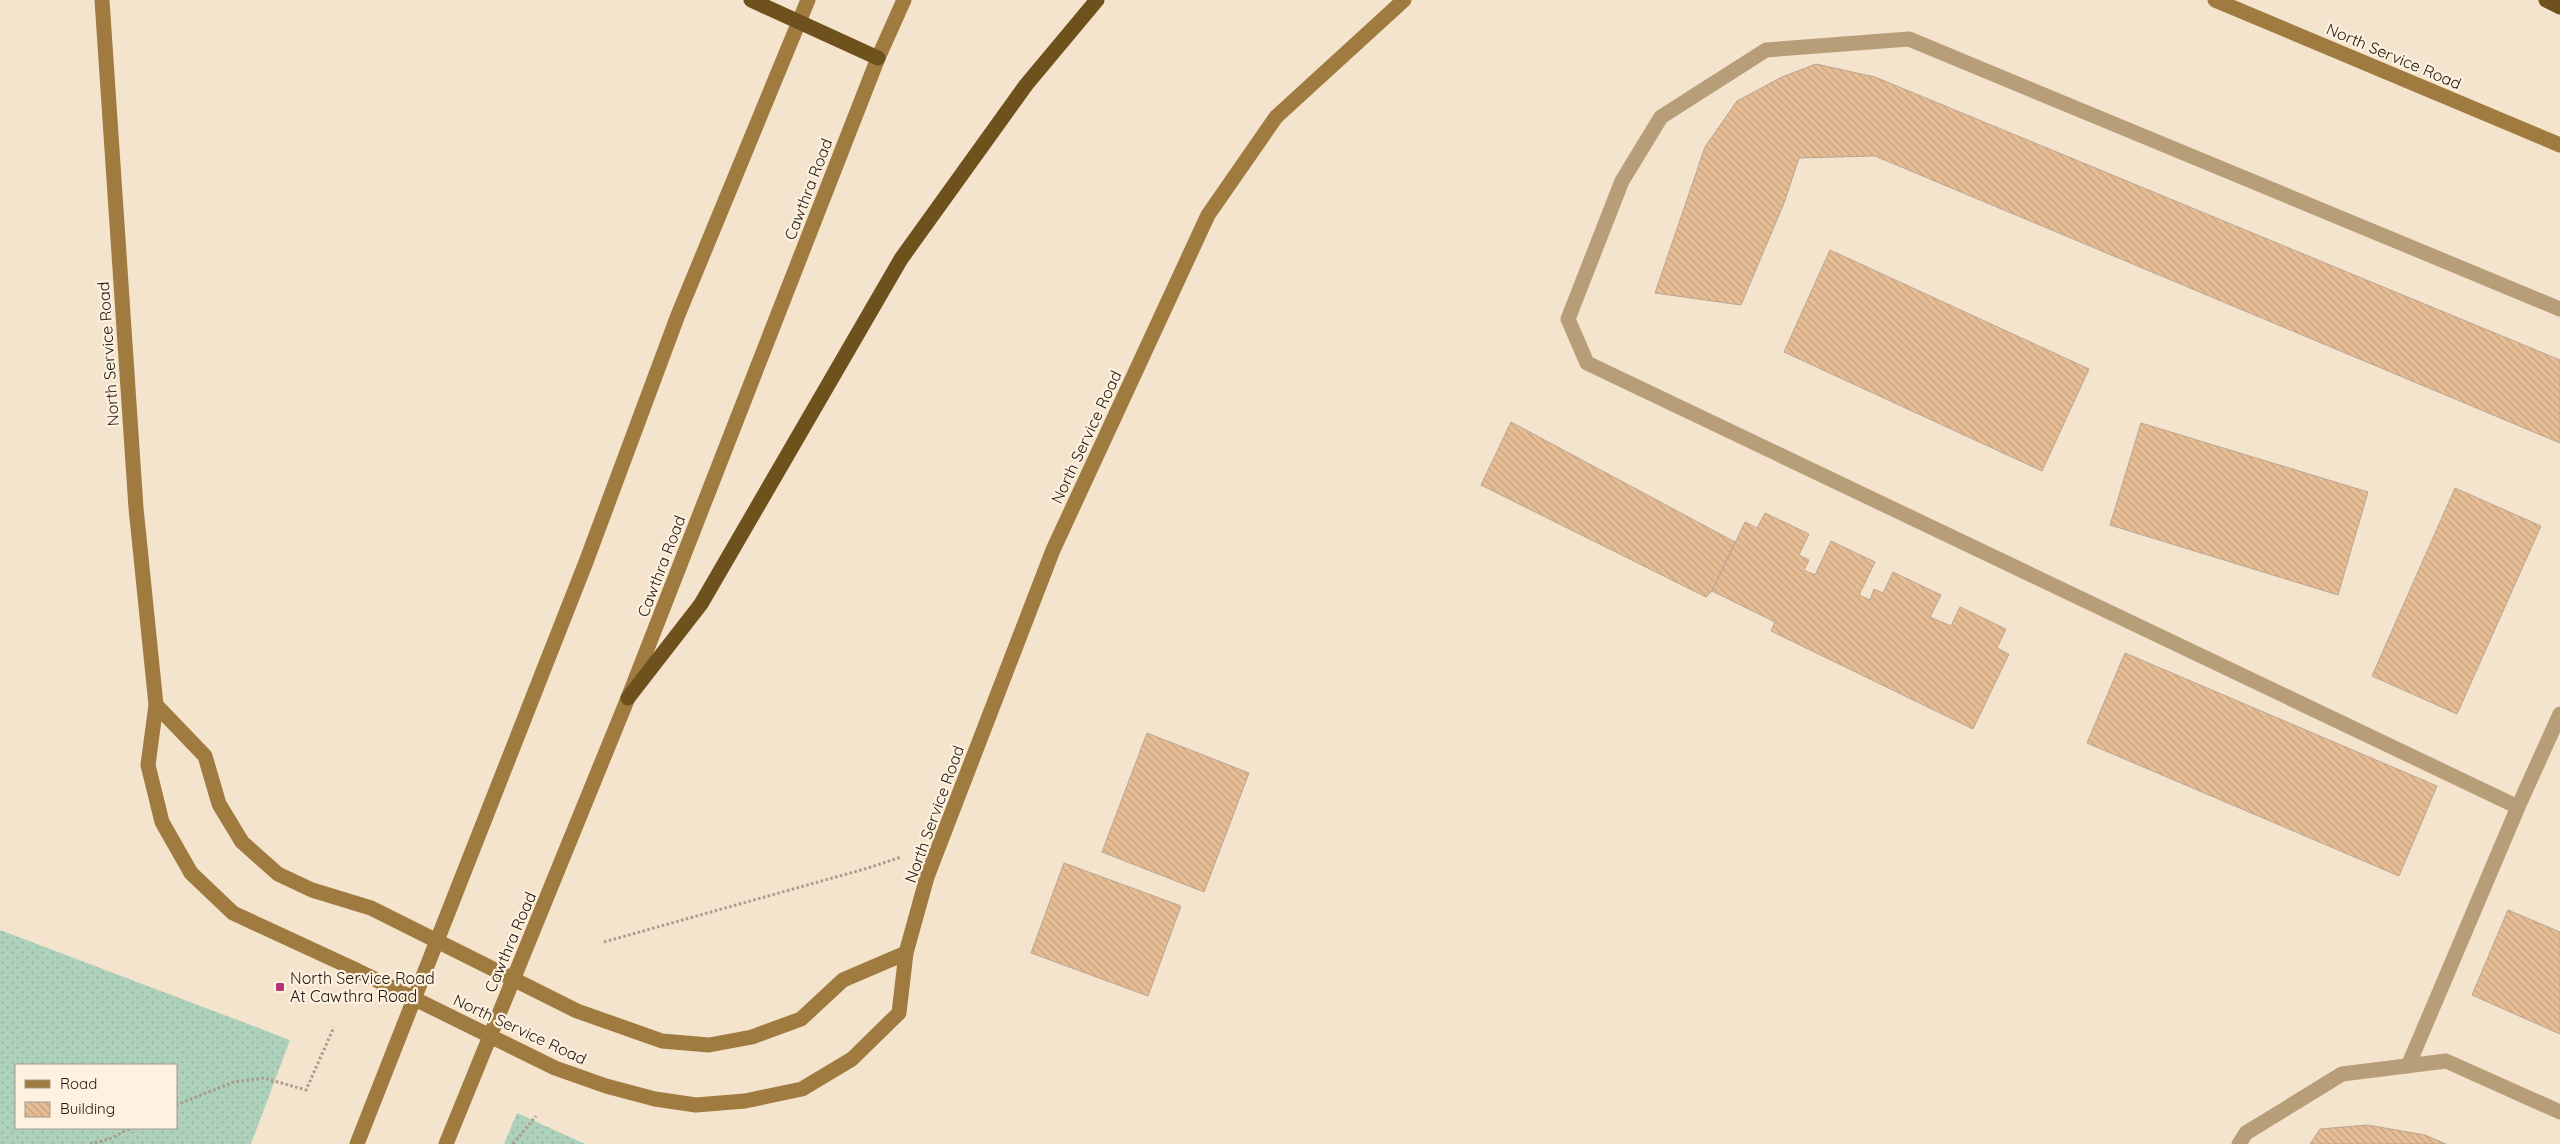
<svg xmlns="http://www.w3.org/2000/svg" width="2560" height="1144" font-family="Quicksand,sans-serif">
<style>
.grass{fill:url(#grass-dots);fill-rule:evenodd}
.building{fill:url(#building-back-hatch);stroke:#baa693}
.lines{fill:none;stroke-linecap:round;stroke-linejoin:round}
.path{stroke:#a99c8b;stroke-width:3;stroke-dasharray:2.5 2.5;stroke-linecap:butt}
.lane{stroke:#b79e79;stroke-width:15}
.secondary{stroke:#9f7b40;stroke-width:15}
.highway{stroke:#6f511d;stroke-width:15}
.poi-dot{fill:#b6337a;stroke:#fef1df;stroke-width:2}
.labels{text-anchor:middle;stroke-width:4.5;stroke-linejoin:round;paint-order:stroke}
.street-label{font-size:16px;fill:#1c160e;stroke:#fef1df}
.poi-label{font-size:16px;fill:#1c160e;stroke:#fef1df;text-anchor:start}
</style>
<defs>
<pattern id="grass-dots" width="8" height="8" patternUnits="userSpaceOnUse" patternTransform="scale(1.25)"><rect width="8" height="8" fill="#add1ba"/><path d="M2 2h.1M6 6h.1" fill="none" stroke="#94b39f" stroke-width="1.8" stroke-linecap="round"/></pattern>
<pattern id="building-back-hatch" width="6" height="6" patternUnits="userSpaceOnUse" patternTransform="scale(1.25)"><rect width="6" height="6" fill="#e6bd95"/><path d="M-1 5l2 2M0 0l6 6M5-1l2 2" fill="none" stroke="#c5a27f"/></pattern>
</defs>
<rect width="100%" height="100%" fill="#f4e3cd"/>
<path class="grass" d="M0,930L290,1040L251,1144H0ZM176,1065V1128H16V1065Z
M517,1113L585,1144H504Z"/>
<path class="building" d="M1816,64L1875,77L2560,360V443L1875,156L1799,158L1784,203L1741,305L1655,293L1705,147L1737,101L1782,77Z
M1830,250L2089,369L2042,471L1784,352Z
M1511,422L1735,542L1712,591L1706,597L1481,485Z
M2141,423L2368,492L2338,595L2110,525Z
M2455,488L2541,526L2457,714L2372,676Z
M1765,513L1809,534L1799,555L1809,560L1804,570L1815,575L1831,541L1875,562L1859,595L1870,600L1874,589L1883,593L1893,572L1941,595L1930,617L1951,626L1960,607L2006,629L1997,648L2009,654L1973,729L1771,631L1775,622L1712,591L1745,522L1757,528Z
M2125,653L2437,786L2399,876L2087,743Z
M1147,733L1249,773L1204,892L1102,852Z
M1064,863L1181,906L1148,996L1031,953Z
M2508,910L2560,932V1034L2472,995Z
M2367,1125L2425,1135L2446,1144H2310L2320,1129Z"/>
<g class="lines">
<path class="path" d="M604,942L868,868L901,857
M176,1105L234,1082L264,1078L306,1090L334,1027
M90,1144L109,1139L131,1128
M513,1144L536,1116"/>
<path class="lane" d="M2518,807L1587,363L1568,319L1622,181L1661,117L1766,50L1909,39L2560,309
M2408,1066L2518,807L2560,714
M2239,1144L2246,1133L2342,1074L2446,1061L2560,1112"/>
<path class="secondary" d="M102,0L136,508L156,705L148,765L162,822L191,873L233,913L352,968L555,1068L606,1086L655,1099L696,1105L745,1101L802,1089L852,1059L899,1013L906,953L927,877L1053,550L1208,215L1276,117L1404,0
M2215,0L2560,145
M156,705L205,756L219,804L242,842L278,874L312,890L371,908L577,1011L662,1041L709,1045L752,1037L801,1019L843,980L906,953
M357,1144L586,562L678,315L808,0
M446,1144L628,698L878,58L904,0"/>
<path class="highway" d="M751,0L878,58
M2546,0L2560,7
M628,698L701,604L901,259L1026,85L1097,0"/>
</g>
<rect class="poi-dot" x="275" y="982" width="10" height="10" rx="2.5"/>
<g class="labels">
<g class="street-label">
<text transform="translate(2394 56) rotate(23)" y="6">North Service Road</text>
<text transform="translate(808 189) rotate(-69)" y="6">Cawthra Road</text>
<text transform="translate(108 354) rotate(-94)" y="6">North Service Road</text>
<text transform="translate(1086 437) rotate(-65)" y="6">North Service Road</text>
<text transform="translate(661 566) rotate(-69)" y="6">Cawthra Road</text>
<text transform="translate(934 814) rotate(-70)" y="6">North Service Road</text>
<text transform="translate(510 942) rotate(-67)" y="6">Cawthra Road</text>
<text transform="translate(520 1029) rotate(25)" y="6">North Service Road</text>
</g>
<g class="poi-label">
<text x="290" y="984">North Service Road<tspan x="290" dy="18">At Cawthra Road</tspan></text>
</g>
</g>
<rect x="15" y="1064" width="162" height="65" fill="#fef1df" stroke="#a4998b"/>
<rect x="25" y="1080" width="25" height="8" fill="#9f7b40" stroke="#a4998b"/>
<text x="60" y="1089" font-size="15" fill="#1c160e">Road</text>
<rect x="25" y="1102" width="25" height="15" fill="url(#building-back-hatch)" stroke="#a4998b"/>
<text x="60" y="1114" font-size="15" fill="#1c160e">Building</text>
</svg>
